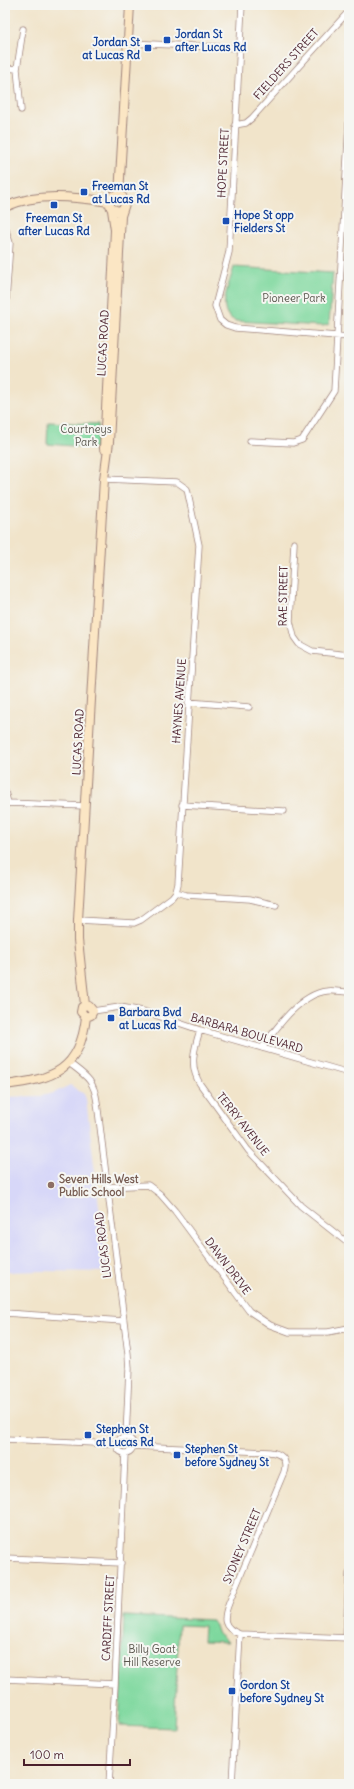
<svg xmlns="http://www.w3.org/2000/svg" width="354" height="1789" font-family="Delius,sans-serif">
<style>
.built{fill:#d7d7f8}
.green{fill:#7ed89e;stroke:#647c64}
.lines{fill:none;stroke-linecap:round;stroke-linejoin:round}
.street-casing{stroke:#9e827a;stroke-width:7}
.secondary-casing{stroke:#9e827a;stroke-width:10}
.street{stroke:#fff;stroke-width:5.5}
.secondary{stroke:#fbe6c4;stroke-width:8}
.transit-dot{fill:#1a4fb4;stroke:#f6f6f2;stroke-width:1.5}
.education-dot{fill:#8d6e63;stroke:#f6f6f2;stroke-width:1.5}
.labels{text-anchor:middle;stroke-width:4;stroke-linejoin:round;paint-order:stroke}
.transit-label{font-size:11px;font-weight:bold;fill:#164399;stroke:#f6f6f2;text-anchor:start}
.street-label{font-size:11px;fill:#4a1f2b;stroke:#f6f6f2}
.park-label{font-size:11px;fill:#5a564e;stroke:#f6f6f2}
.education-label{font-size:11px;font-weight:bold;fill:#785e54;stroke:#f6f6f2;text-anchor:start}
</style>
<rect width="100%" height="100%" fill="#f6f6f2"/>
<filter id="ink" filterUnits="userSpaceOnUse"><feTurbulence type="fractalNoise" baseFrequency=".025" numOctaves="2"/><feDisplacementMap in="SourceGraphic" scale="8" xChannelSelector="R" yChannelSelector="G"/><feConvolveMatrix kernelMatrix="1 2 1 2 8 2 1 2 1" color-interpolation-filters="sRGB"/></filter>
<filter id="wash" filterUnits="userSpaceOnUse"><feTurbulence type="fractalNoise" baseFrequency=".012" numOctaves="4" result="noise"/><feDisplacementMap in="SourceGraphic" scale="16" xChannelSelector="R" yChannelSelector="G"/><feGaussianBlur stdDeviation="0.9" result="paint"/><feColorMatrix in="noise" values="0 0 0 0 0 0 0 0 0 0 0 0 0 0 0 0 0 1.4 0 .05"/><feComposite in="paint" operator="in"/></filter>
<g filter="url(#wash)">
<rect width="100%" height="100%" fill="#f1e4ca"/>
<path class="built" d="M70,1085L84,1094L86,1099L107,1272L42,1271L5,1272V1097L41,1096L54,1093Z"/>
<path class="green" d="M234,267L333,273L329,324L323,326L236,321C214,313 230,283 234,267Z
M48,422L98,424L97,448L47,444Z
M124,1616L213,1620L217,1632L228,1642L203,1641L204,1626L179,1625L174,1728L119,1726Z"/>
</g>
<g filter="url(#ink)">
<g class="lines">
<g class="street-casing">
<path id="street" d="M242,5L229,252L215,306L220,320L226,325L235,328L349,337
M128,43L239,48
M5,68L17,69
M21,110L17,69L23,29
M235,125L246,123L252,118L349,11
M5,227L10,243L5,316
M250,441L293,443L302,440L334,391L349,122
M294,543L290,621L294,637L299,644L312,651L349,655
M188,702L249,707
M5,792L8,803
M5,805L8,803L85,806
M182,805L284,811
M176,892L186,895L250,899L276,905
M78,920L134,923L141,920L172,897L176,892L178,884L199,545L187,489L177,482L104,479
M93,1011L120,1007L143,1011L200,1030L349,1073
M200,1030C194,1049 189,1066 200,1084L248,1150L301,1206L349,1244
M262,1048C276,1028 300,994 327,991C334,990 342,992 349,992
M69,1063C86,1076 94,1080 97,1102L128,1354L129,1369L126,1437
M107,1187L148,1185L160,1194L175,1211L249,1311L270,1325L289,1332H328L349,1328
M5,1313L123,1321
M117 1445a8 8 0 1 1 16 0a8 8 0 1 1-16 0Z
M5,1439L117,1444
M133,1446L269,1452C281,1453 288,1459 284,1472L229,1603C223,1618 222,1628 240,1634L349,1638
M5,1558L121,1563
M346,1637L349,1574
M5,1679L115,1684
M109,1784L115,1684L125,1453
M232,1784L240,1634"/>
</g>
<g class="secondary-casing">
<path id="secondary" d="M119,195L130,5
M5,207C36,192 76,197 109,202
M104,449L115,230L112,210
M85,1005L78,940V920L104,479L109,442L121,216L125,204L122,196L117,195L112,196L109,202L111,208L118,211L123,209
M85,1005L89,1006L93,1011L91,1015L86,1017
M85,1005L82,1007L81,1012L86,1017
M5,1085C53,1079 80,1071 86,1017"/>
</g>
<use href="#street" class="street"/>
<use href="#secondary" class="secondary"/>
</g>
</g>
<g class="transit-dot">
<rect x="163" y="36" width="8" height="8" rx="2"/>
<rect x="144" y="44" width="8" height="8" rx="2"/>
<rect x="80" y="188" width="8" height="8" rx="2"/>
<rect x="50" y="201" width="8" height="8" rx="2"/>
<rect x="222" y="217" width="8" height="8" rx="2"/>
<rect x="107" y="1014" width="8" height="8" rx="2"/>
<rect x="84" y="1431" width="8" height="8" rx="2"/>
<rect x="173" y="1451" width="8" height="8" rx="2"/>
<rect x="228" y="1687" width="8" height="8" rx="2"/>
</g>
<circle class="education-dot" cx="51" cy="1185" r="4"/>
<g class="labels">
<g class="transit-label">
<text x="175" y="38">Jordan St<tspan x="175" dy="13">after Lucas Rd</tspan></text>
<text x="140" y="46" text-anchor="end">Jordan St<tspan x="140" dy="13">at Lucas Rd</tspan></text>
<text x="92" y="190">Freeman St<tspan x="92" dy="13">at Lucas Rd</tspan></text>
<text x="234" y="219">Hope St opp<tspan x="234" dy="13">Fielders St</tspan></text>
<text x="54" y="222" text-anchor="middle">Freeman St<tspan x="54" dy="13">after Lucas Rd</tspan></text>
<text x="119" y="1016">Barbara Bvd<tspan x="119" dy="13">at Lucas Rd</tspan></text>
<text x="96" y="1433">Stephen St<tspan x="96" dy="13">at Lucas Rd</tspan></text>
<text x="185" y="1453">Stephen St<tspan x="185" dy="13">before Sydney St</tspan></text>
<text x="240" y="1689">Gordon St<tspan x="240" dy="13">before Sydney St</tspan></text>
</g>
<g class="street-label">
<text transform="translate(286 64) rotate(-48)" y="4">FIELDERS STREET</text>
<text transform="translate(223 163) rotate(-87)" y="4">HOPE STREET</text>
<text transform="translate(103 343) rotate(-87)" y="4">LUCAS ROAD</text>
<text transform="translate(283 596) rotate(-89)" y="4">RAE STREET</text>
<text transform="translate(179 701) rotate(-86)" y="4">HAYNES AVENUE</text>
<text transform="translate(78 742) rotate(-87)" y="4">LUCAS ROAD</text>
<text transform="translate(247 1033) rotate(16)" y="4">BARBARA BOULEVARD</text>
<text transform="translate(243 1124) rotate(52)" y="4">TERRY AVENUE</text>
<text transform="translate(103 1245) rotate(-97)" y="4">LUCAS ROAD</text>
<text transform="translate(228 1266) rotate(53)" y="4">DAWN DRIVE</text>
<text transform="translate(242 1546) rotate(-67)" y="4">SYDNEY STREET</text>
<text transform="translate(108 1618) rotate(-87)" y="4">CARDIFF STREET</text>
</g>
<g class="park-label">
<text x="294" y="302">Pioneer Park</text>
<text x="86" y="433">Courtneys<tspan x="86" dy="13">Park</tspan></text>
<text x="152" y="1653">Billy Goat<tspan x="152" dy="13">Hill Reserve</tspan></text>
</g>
<g class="education-label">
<text x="59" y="1183">Seven Hills West<tspan x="59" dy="13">Public School</tspan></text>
</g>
</g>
<rect width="354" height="1789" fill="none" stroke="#f6f6f2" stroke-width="20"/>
<path d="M24 1759v6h106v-6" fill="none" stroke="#4a1f2b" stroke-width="2"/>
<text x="30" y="1759" font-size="12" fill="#4a1f2b" stroke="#f6f6f2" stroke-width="3" paint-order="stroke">100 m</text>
</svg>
